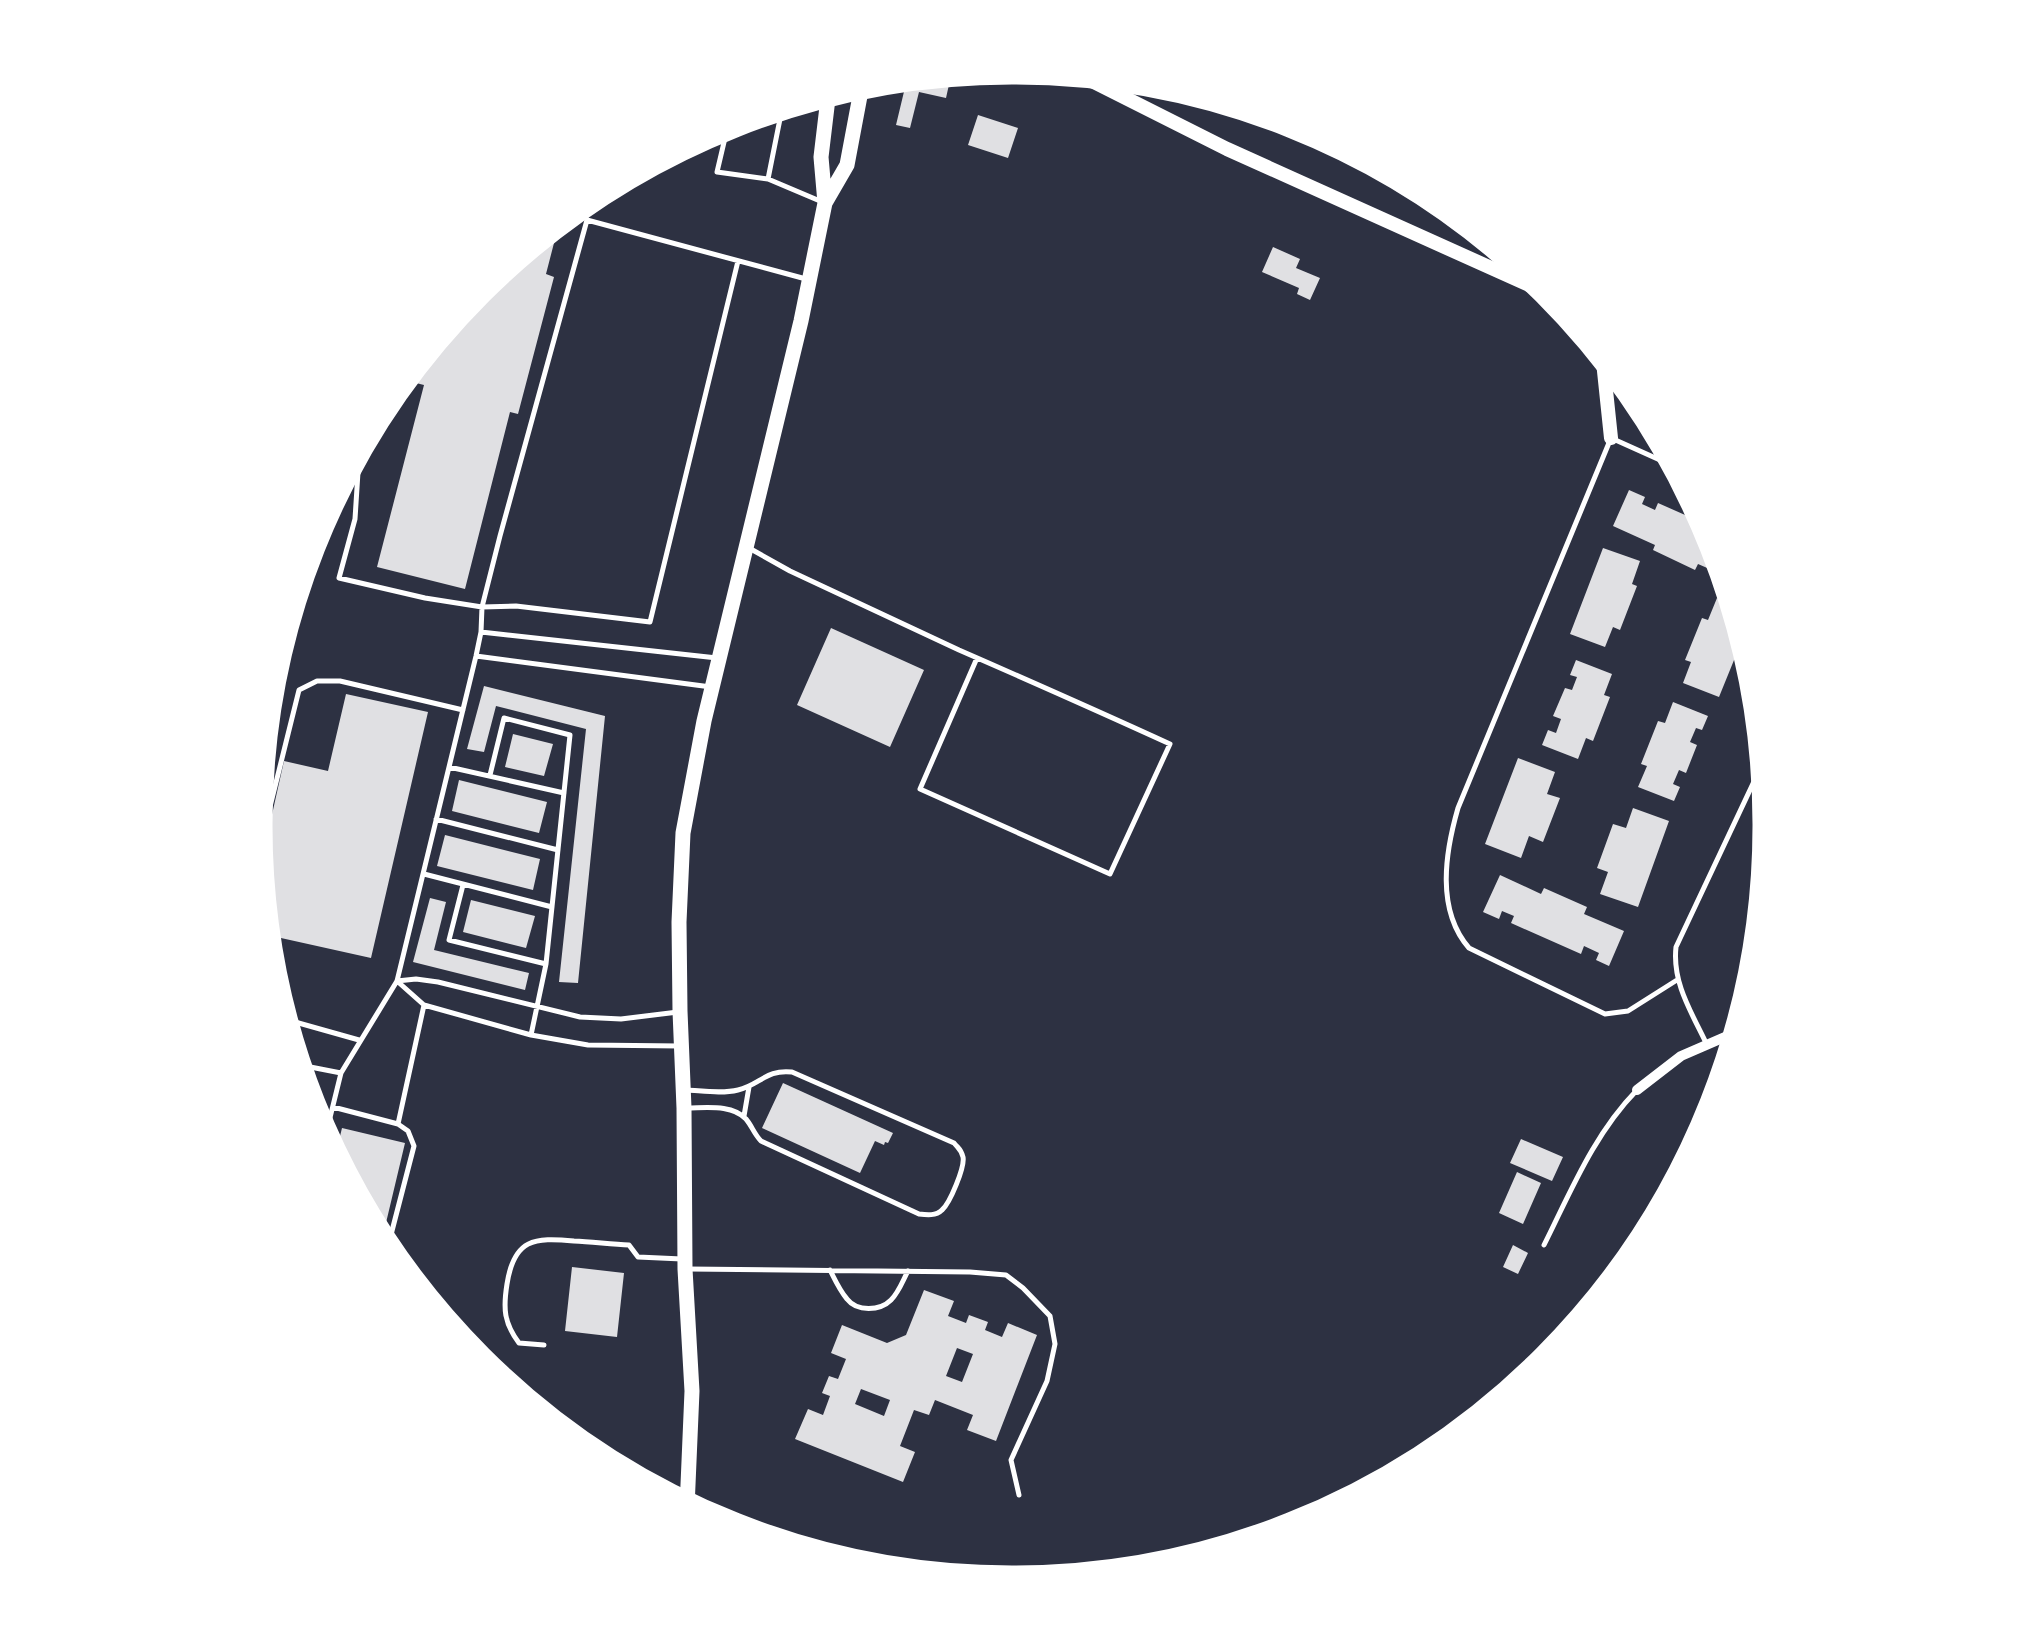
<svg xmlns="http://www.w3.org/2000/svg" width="2025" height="1650" font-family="Overpass,sans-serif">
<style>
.building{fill:#e0e0e3;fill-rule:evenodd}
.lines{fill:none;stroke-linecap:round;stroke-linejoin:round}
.service{stroke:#fff;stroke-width:5}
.minor{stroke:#fff;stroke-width:10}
.secondary{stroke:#fff;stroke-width:14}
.primary{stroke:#fff;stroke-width:15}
.rim{fill:none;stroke:#fff;stroke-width:5}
</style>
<rect width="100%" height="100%" fill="#2d3142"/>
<path class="building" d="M952,71L946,98L919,92L910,128L896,125L908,75Z
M978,115L1018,128L1008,158L968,145Z
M535,238L554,243L546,274L554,277L518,414L510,412L465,589L377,567L424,385L400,379L476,287Z
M1273,247L1300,259L1296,268L1320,278L1310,300L1297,294L1299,288L1262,272Z
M1629,490L1645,497L1642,504L1655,510L1658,503L1710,526L1728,577L1698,564L1695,570L1653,550L1655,545L1613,526Z
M1603,548L1640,561L1632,584L1637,586L1620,630L1613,627L1605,647L1570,634Z
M1717,598L1736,606L1745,633L1719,697L1683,683L1691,662L1685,660L1702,618L1708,620Z
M831,628L924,670L890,747L797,705Z
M1576,660L1612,674L1604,695L1610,697L1593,741L1586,738L1578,759L1542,745L1548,730L1556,733L1561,719L1553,716L1565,688L1572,690L1577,677L1570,675Z
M484,686L605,716L578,983L559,982L586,729L496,706L484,752L467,749Z
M346,694L428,712L371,958L263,934L258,877L284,761L328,771Z
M1673,702L1708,716L1702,730L1696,728L1690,742L1697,745L1686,773L1679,770L1673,784L1680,787L1674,801L1638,787L1647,766L1641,764L1658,721L1665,723Z
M513,734L553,744L544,776L505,767Z
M1518,758L1555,772L1547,794L1560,798L1543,842L1529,836L1521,858L1485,844Z
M459,780L547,802L539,833L452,811Z
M1633,808L1669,821L1638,907L1600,894L1608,872L1597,868L1613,824L1626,828Z
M445,835L540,859L533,890L437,866Z
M1500,875L1541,894L1544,888L1587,907L1584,914L1624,931L1609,966L1596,960L1599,953L1584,946L1581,954L1511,923L1514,916L1502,911L1499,919L1483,912Z
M430,898L446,902L434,950L529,973L525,990L413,962Z
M471,900L535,916L526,948L463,932Z
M783,1083L893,1133L888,1143L885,1142L884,1145L875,1141L860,1173L762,1128Z
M342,1128L405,1143L385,1227L368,1223L334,1161Z
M1521,1139L1563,1157L1552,1181L1510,1163Z
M1517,1172L1541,1183L1523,1224L1499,1213Z
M1513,1245L1528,1253L1518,1274L1503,1267Z
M572,1267L624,1273L617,1337L565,1331Z
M924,1290L954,1301L948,1316L966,1323L969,1315L988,1322L985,1330L1002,1337L1008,1323L1037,1335L996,1441L967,1430L973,1415L935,1400L929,1415L914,1410L900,1446L915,1452L903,1482L795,1439L808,1409L823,1415L830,1396L822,1393L829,1376L838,1379L846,1359L831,1353L842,1325L887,1343L906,1335ZM957,1348L973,1354L962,1382L946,1376ZM861,1389L890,1400L884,1416L855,1404Z"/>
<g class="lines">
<path class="service" d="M1125,92L1131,77
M729,121L717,172L768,179L783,104
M768,179L820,201
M587,220L806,279
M360,441L355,519L339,578L425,598L482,607L516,606L650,622L738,261
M749,548L790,571L959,650C1030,681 1100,712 1170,744L1110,874L920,789L977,658
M481,632L717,658
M476,656L711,687
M449,767L564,793
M490,775L504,718L570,735L546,964L531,1035
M436,819L558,850
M256,863L299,690L317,681H340L463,710
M424,874L552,907
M463,885L449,940L546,964
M1677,980L1628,1011L1605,1014L1469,948C1436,910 1445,853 1458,808L1611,438L1680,469
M397,981L424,1005L531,1035L588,1045L680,1046
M397,981L416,979L438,982L580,1017L621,1019L678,1012
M281,1018L359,1040
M1707,1045C1692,1013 1672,983 1676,947L1766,756
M295,1064L341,1073
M333,1107L398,1124L424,1005
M687,1108C706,1108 732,1104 746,1119C752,1126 754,1134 761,1141L919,1214C927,1215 936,1216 942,1210C950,1203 965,1167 963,1157C961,1149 959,1149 954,1143L792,1072C766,1069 760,1085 738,1090C722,1094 704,1091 687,1090
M744,1116L749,1087
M324,1142L341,1073L397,981L476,656L481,632L482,607L500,536L587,220L578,203
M1544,1245C1571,1191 1594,1134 1637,1090
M386,1254L414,1146L408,1131L398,1124
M688,1269L970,1272L1006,1275L1023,1288L1050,1316L1055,1344L1047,1381L1011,1460L1019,1495
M830,1270C835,1280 840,1291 847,1299C857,1312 880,1311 891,1300C899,1292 903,1280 908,1271
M544,1345L519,1343C504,1323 503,1309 507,1284C514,1239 534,1237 574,1241C592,1242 611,1244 629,1245L638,1257L682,1259"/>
<path class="minor" d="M1637,1090L1681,1056L1741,1030"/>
<path class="secondary" d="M1072,71L1227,149L1560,299
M1602,352L1611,438"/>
<path class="primary" d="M825,203L847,165L863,80
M687,1508L692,1391L685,1269L684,1108L680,1011L679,922L683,833L704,721L801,321L825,203L821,157L829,90"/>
</g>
<path d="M0 0H2025V1650H0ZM1012 82H1013A742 742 0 0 1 1755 824V826A742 742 0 0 1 1013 1568H1012A742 742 0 0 1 270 826V824A742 742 0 0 1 1012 82Z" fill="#fff" fill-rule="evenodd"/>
<path class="rim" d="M1012 82H1013A742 742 0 0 1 1755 824V826A742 742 0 0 1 1013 1568H1012A742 742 0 0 1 270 826V824A742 742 0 0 1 1012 82Z"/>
</svg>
